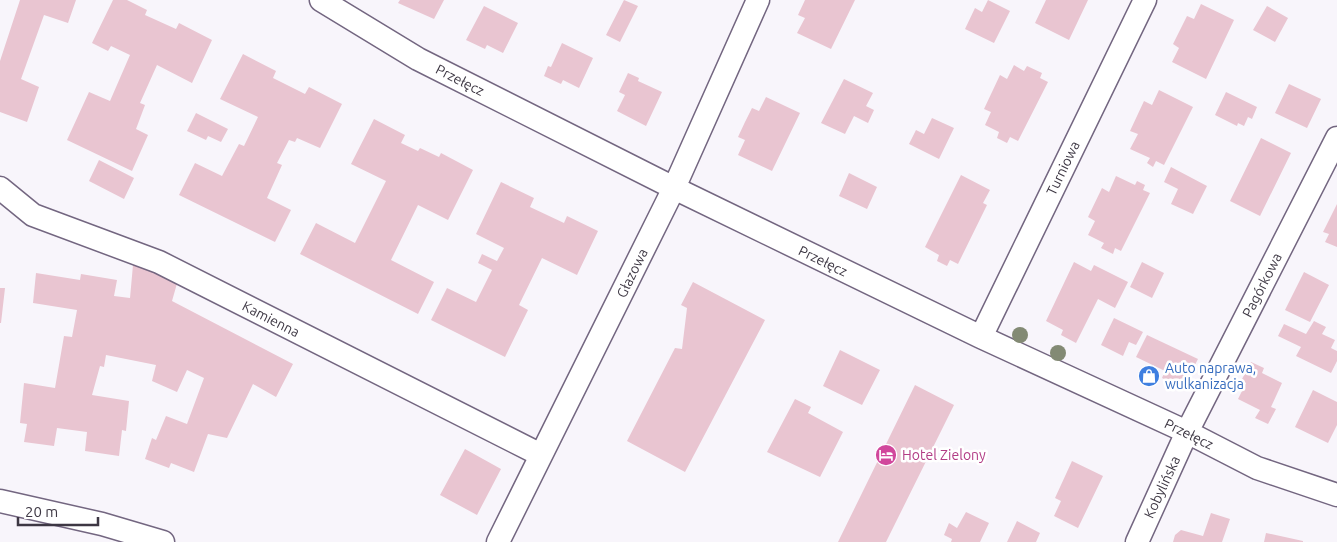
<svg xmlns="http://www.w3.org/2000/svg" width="1337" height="542" font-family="Ubuntu,sans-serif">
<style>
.building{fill:#e9c5d1}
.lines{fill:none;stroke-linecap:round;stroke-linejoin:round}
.street-casing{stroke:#736680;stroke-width:25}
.street{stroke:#fff;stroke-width:22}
.tree{fill:#838a74}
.labels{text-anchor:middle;stroke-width:5;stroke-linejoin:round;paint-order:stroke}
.street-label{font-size:14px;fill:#3d3743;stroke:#fff}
.shop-label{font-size:14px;fill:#366cbe;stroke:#fff;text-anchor:start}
.hotel-label{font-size:14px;fill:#b23c85;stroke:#fff;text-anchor:start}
</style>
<rect width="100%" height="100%" fill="#f8f5fb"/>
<path class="building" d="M20,0H76L68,23L44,15L21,79L39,87L27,122L0,112V61Z
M113,0H127L147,10L145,15L176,29L179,23L212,40L192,83L157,65L140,103L145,105L136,129L148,135L132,171L67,140L89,92L110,101L130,55L111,46L108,51L92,43Z
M400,0H444L434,19L398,3Z
M624,0L638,6L620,42L606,35Z
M805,0H855L831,49L797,33L805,18L798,15Z
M988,0L1010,11L994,43L965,29L975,8L982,12Z
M1046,0H1088L1069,40L1035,23Z
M1201,4L1234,20L1206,79L1172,62L1179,48L1173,44L1187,16L1194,19Z
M484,6L518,23L503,53L487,45L485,49L466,40Z
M1267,6L1288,18L1275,42L1253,30Z
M562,43L593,58L579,88L563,80L561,84L544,76L548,66L551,67Z
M243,54L276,71L273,78L305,94L309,87L342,104L320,148L297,138L295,142L289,140L277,163L282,165L267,198L291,210L275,242L179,195L195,163L222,176L239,144L244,146L258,117L220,99Z
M1014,65L1024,71L1027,66L1042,73L1040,78L1048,82L1018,141L1010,137L1007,143L997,138L999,132L985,125L991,112L984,109L1000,75L1007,79Z
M628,73L639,78L638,81L662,92L646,126L617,111L625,95L619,92Z
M844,79L873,93L866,106L874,110L868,123L854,116L845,134L821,123Z
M1289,84L1321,99L1307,128L1275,113Z
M1159,90L1193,107L1164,165L1156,161L1153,167L1147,163L1150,158L1130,149L1138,134L1130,131L1144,101L1152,105Z
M1226,92L1257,107L1252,119L1248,117L1244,126L1238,123L1237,126L1215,115Z
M766,97L800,113L772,171L738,155L745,140L738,137L745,122L752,108L759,111Z
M196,113L228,129L221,142L208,136L206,140L187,131Z
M932,118L954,128L939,159L909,144L916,130L924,134Z
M374,119L405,135L401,143L418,151L420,148L439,157L441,153L473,170L448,220L418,205L391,260L434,282L418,314L300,254L316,223L355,243L386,181L351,164Z
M1261,138L1291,153L1260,216L1230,201Z
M99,160L134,178L124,199L89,181Z
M1171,167L1207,186L1193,214L1171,204L1178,189L1164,182Z
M849,173L877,187L867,209L839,196Z
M961,175L990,190L983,203L987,205L958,264L950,260L947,266L937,261L939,255L925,247Z
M1116,176L1135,185L1137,181L1145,185L1143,190L1150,193L1121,251L1115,248L1113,254L1101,248L1104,243L1088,235L1095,221L1088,217L1102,188L1109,192Z
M501,182L534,198L530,207L564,223L567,216L598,231L577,275L542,258L519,305L528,310L505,357L431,320L447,288L476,302L492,270L478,263L482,254L497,261L504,248L476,234Z
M1337,204V247L1325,242L1329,234L1323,232Z
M1074,262L1091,271L1094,265L1128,282L1115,308L1098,299L1076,343L1061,335L1063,330L1046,321Z
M1142,262L1164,273L1152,298L1130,287Z
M133,265L180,273L172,301L293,364L276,397L253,384L227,438L208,434L194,472L171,463L169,468L145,459L152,438L156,440L166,416L187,424L204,378L187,370L177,392L152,381L156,365L106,355L104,367L100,366L92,395L129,401L126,431L122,430L119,456L85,451L87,432L57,428L54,446L24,442L27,424L20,423L24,383L55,388L64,336L72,337L77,310L33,303L36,273L80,280L81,274L117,280L114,296L130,298Z
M1304,272L1329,285L1310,322L1285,310Z
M693,282L765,320L685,472L627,441L675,348L682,349L687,308L681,305Z
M0,288H5L1,323H0Z
M1114,318L1143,332L1136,345L1129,342L1123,356L1101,345Z
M1314,321L1326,327L1322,334L1335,340L1331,348L1337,351V361L1331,373L1296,356L1301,347L1278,336L1284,324L1306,334Z
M1147,335L1198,359L1183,388L1162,378L1165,371L1136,357Z
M840,350L880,370L862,405L823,386Z
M1251,362L1264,368L1262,373L1282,383L1271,407L1276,409L1268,424L1255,418L1260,410L1238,399L1246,383L1241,381Z
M915,385L954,405L886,542H838Z
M1313,390L1337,402V425L1328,443L1295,427Z
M795,399L811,407L808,413L843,432L820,477L767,452Z
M465,449L501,469L477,515L440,495Z
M1072,461L1103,476L1078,528L1054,516L1061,501L1055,498Z
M966,512L989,523L980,542H951L952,539L944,535L949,523L957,528Z
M1211,513L1230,519L1222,542H1173L1175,535L1181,530L1203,536Z
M1017,521L1040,533L1036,542H1007Z
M1266,533L1303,541V542H1264Z"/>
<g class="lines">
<g class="street-casing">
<path id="street" d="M321,0L418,59L674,188L981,337L1187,432L1257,468L1337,495
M0,188L33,215L159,262L541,455
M981,337L1145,0
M0,501L102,524L163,542
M498,542L674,188L758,0
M1137,542L1187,432L1337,138"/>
</g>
<use href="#street" class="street"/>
</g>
<g class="tree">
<circle cx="1020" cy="335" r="8"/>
<circle cx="1058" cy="353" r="8"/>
</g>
<defs>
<g id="shop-disc" transform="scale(1.125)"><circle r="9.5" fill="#3f7fe0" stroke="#fff"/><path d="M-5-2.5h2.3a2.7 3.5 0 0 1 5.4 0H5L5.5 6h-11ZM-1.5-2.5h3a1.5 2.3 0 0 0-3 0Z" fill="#fff"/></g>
<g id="hotel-disc" transform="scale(1.125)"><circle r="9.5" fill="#d1479c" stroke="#fff"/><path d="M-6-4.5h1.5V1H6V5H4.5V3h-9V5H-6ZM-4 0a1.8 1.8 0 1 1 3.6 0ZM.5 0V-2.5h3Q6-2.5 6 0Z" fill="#fff"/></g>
</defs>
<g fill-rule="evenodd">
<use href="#shop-disc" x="1149" y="376"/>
<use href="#hotel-disc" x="886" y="455"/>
</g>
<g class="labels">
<g class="street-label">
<text transform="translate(460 80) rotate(27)" y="5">Przełęcz</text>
<text transform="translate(1063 168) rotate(-64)" y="5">Turniowa</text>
<text transform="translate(823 261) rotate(26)" y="5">Przełęcz</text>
<text transform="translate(632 273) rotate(-64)" y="5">Głazowa</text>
<text transform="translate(1262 285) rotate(-63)" y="5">Pagórkowa</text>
<text transform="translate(271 319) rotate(27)" y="5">Kamienna</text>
<text transform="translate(1189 434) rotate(26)" y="5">Przełęcz</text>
<text transform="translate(1162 487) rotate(-65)" y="5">Kobylińska</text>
</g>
<g class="shop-label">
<text x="1165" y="373">Auto naprawa,<tspan x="1165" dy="16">wulkanizacja</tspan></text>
</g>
<g class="hotel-label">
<text x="902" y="460">Hotel Zielony</text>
</g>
</g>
<path d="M18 517v8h80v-8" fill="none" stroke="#3d3743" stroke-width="2.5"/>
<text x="25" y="517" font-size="15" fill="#3d3743" stroke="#ffffff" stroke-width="4" paint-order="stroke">20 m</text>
</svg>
